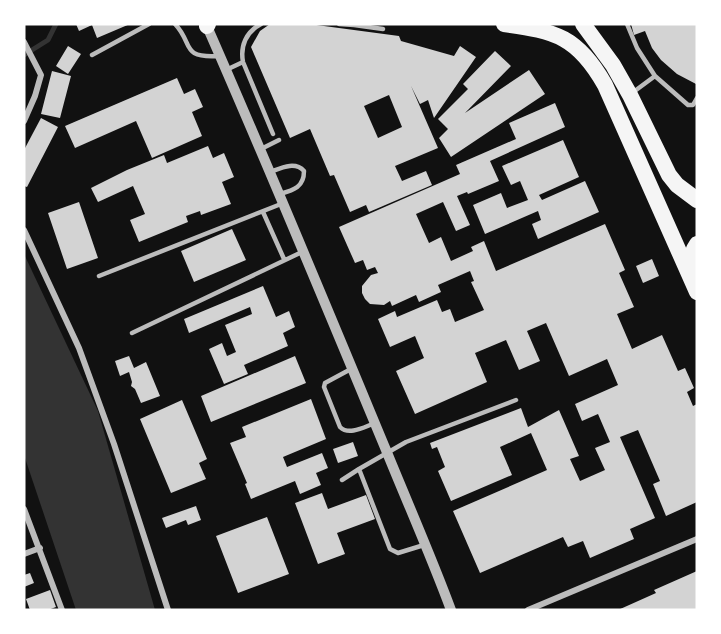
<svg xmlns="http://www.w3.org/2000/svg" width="721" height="634" font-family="Montserrat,sans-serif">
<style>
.water{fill:#333}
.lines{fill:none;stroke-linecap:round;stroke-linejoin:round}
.stream{stroke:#333;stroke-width:5}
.building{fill:#d3d3d3;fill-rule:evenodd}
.service{stroke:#bcbcbc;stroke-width:4.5}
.minor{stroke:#bcbcbc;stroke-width:6}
.tertiary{stroke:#bcbcbc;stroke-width:10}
.trunk{stroke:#f5f5f5;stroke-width:16}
</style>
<rect width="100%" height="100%" fill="#111"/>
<path class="water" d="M24,254L98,411L155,610H76L24,455Z"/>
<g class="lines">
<path class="stream" d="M24,55L48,40L56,24"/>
</g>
<path class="building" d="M76,24H130L97,38L92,25L79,31Z
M270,24H309L399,36L401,41L454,56L460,46L476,57L434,118L428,100L420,104L411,86L438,148L395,166L402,181L426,171L432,185L369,212L366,205L350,212L334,175L330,176L310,129L290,138L251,47L260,31ZM389,95L402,127L378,138L364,106Z
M631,24H697L696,84L677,74L661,60L652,48L645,31L634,35Z
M68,46L81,54L68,74L56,66Z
M495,51L511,66L465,113L529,70L545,94L451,157L439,138L448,129L438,119L468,89L463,84Z
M52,71L71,76L60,118L41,114Z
M177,78L184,94L195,89L203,107L192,112L202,136L152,158L136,121L75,148L65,126Z
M555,103L565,127L490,161L499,181L468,194L467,192L457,196L470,225L456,231L443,202L416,214L429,243L441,237L451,261L473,251L471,247L484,241L496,271L605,224L625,270L619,273L634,307L617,314L632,349L662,335L678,371L685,368L694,388L687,392L693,406L697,404V502L666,516L653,484L660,481L638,430L620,437L655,518L630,529L634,539L590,558L583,541L568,547L563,537L480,573L453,511L547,470L531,433L500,447L512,475L451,501L438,471L445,467L437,447L432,449L430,443L521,408L528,427L559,410L579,456L570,459L580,481L605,470L595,448L610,442L598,414L582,421L575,404L618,385L607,359L569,376L546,323L527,331L540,361L519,370L506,340L475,353L487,382L415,414L396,371L424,358L415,336L390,347L378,319L395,311L397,317L437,300L442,312L450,309L455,322L484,310L471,282L474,281L470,271L438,285L441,292L419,302L416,295L392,306L390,301L384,305L370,304L365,299L362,293V286L371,275L378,273L375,267L367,270L363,260L355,263L339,227L460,174L456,165L516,139L509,123Z
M41,118L58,127L27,187L24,186V150Z
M563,140L579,177L539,195L542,200L585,181L599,212L538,239L532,224L541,220L538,211L485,234L473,205L501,193L507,208L528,200L520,181L511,185L502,166Z
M208,146L213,158L224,153L234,177L222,182L231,204L201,215L200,211L186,216L188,222L139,242L130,220L145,214L133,186L98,202L91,188L127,170L164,155L167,163Z
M79,202L98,258L67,269L48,213Z
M232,229L246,260L194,282L181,251Z
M652,259L659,276L643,283L636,266Z
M263,286L276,317L289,311L295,327L283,333L288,346L244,365L248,374L224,384L209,349L222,343L227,356L236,352L225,325L252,314L250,307L189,333L184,319Z
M129,356L134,368L146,362L160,396L141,403L135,389L131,386L132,382L129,372L120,376L115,361Z
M295,356L306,383L211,422L201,396Z
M311,399L326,439L283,457L287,467L322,453L328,468L316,473L321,485L300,494L295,481L251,499L245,484L247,483L230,443L246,437L242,427Z
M182,400L207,459L199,463L206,479L171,493L140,419Z
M353,442L358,456L338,463L333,449Z
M322,493L328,509L366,495L375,519L337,533L345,554L318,564L295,503Z
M196,506L201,520L188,525L186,520L166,528L162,518Z
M267,517L289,574L238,593L216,536Z
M697,571V610H618L656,593L654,590Z
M30,573L34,583L24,587V575Z
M50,590L56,607L48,610H30L26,599Z"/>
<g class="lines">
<path class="service" d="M175,24C194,44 180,58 218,56
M261,24C246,32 240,46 243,62L273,134
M339,24L354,25
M627,24L637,48L655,76L688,105H693L697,98
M354,25L383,29
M92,55L149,24
M226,70L243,62
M632,93L655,76
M261,149L279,140
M270,172C281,168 295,161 304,171C304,187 294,190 280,194
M263,212L284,259
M99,276L281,204
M132,333L302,252
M351,369L325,383L324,387L340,427C349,436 364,427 375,423
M342,480L359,469
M424,545L398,553L390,549L359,469L406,442L516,400"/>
<path class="minor" d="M24,42L41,75L35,96L24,121
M24,230L79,348L114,444L168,610
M24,509L62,610
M24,554L40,548
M528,610L697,539"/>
<path class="tertiary" d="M206,24C268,165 327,308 386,450C408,504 431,556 451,610"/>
<path class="trunk" d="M504,24C556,31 578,37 605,85L697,292
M583,24L613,65L630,95L669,175L677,185L697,200
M207,26L208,24
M689,272L694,249L697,244"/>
</g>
<rect width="721" height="634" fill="none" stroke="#ffffff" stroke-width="51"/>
</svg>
